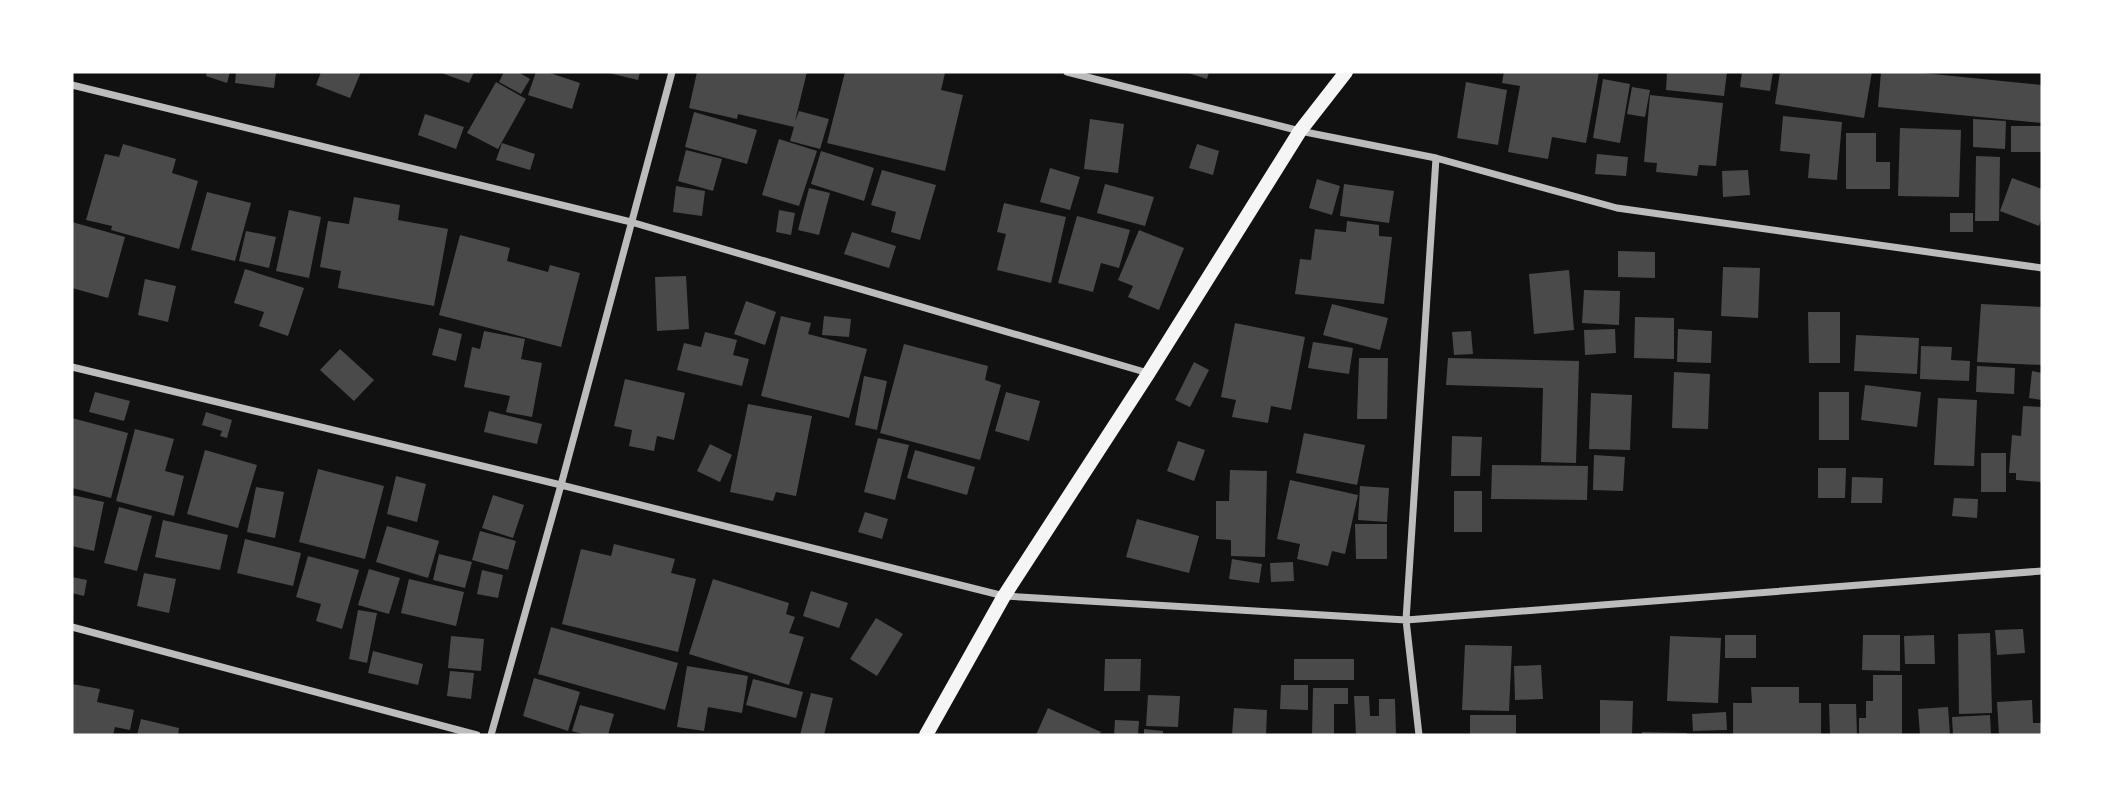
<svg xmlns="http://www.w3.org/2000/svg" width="2114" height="807" font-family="Poppins,sans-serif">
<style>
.building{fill:#4a4a4a}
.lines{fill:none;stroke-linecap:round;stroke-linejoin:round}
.minor{stroke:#bcbcbc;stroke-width:7}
.secondary{stroke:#f5f5f5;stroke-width:14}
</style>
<rect width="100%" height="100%" fill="#111"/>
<path class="building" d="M207,72H230L227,83L206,76Z
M236,72H276L274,88L235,83Z
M321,72H361L350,98L316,85Z
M439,72H474L469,83Z
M504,72H518L530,79L521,94L499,82Z
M536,72H547L580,83L572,109L528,95Z
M605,72H640L638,80Z
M697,72H807L795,121L799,111L829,119L820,149L790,141L794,127L738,114L737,119L689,108Z
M845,72L945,73L941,90L963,95L945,171L827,143Z
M1185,72H1209L1207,79Z
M1504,72H1599L1586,143L1552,137L1548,159L1508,152L1520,86L1502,83Z
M1667,72H1727L1724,96L1666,90Z
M1742,72H1773L1770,91L1740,87Z
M1780,72H1872L1864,118L1775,104Z
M1881,72H1923V73L2042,85V123L1878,107Z
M1603,79L1630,84L1620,143L1593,138Z
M496,82L526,99L498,149L467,133Z
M1466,82L1507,90L1498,145L1457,138Z
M1632,87L1650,90L1645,117L1627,114Z
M1650,95L1723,103L1716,166L1699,165L1697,176L1656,172L1657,163L1644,162Z
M694,112L757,130L747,164L685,147Z
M425,114L464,127L456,149L418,135Z
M1783,116L1842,122L1837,180L1808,178L1810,154L1780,151Z
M1090,119L1124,124L1118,173L1084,169Z
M1973,119L2006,121L2005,149L1973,147Z
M2011,126H2042V152H2011Z
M1900,128L1961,130L1959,197L1898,196Z
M1846,133H1876V162H1890V189H1846Z
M779,139L817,151L799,206L762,195Z
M502,143L535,154L530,170L496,160Z
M123,144L176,159L172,173L198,181L179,249L111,230L112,226L86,220L105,154L119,157Z
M1197,144L1219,151L1213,175L1189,168Z
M686,150L722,159L713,191L678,181Z
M821,151L874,168L864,201L811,184Z
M1597,154L1628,157L1626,176L1595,174Z
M1976,156L2000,157L1999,221H1975Z
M1050,168L1080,177L1070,210L1040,202Z
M882,170L936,185L920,240L891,232L896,212L871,205Z
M1748,170L1750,195L1723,197L1722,171Z
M2012,178L2042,189V217L2039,226L2000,211Z
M1317,179L1340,186L1332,215L1309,208Z
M1105,184L1154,197L1145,226L1097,213Z
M1344,184L1394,191L1389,223L1340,216Z
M676,186L705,191L702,216L673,212Z
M809,188L830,193L819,235L798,230Z
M207,192L251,203L235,261L191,250Z
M354,197L400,205L398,220L448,229L434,306L338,288L341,271L320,267L328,221L349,224Z
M1004,203L1066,217L1051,283L997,270L1006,234L997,232Z
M289,210L321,217L309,278L276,271Z
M779,210L795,213L791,235L776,232Z
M1950,213H1973V232H1950Z
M1077,216L1130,230L1119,268L1101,263L1093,292L1058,283Z
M1347,221L1379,225V236L1392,237L1384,304L1295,294L1300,259L1311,260L1315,229L1346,232Z
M72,222L125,237L108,298L72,288Z
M1139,230L1184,248L1159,310L1128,297L1133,286L1118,280Z
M246,231L276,237L269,268L239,261Z
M852,232L896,246L889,268L844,254Z
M460,235L510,248L507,261L548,272L550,265L580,273L561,347L439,315Z
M1618,251L1655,252V278L1618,277Z
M1723,267L1760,268L1758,318L1721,316Z
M245,269L304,288L288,336L259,326L264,312L234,303Z
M1569,270L1574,330L1534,334L1529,274Z
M686,276L689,329L657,331L655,277Z
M145,279L176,286L168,322L138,315Z
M1584,290L1620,291L1619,325L1582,323Z
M746,301L776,312L765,345L734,334Z
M1332,304L1388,318L1380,350L1323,335Z
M1981,304L2042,307V365L1977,362Z
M1808,312H1840V363H1809Z
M781,316L811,323L808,334L867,349L849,418L761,396Z
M824,316L851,319L849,337L822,335Z
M1635,317L1674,318V359L1634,358Z
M1235,323L1305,337L1291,410L1271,406L1268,423L1232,417L1236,400L1221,397Z
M439,328L462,334L456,361L432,355Z
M1615,329L1616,353L1585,355L1584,330Z
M1678,329L1712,331L1711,363L1677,362Z
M484,331L525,339L521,359L542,363L532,417L506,412L510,396L464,387L472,347L480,349Z
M1471,331L1473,354L1454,355L1452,332Z
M705,332L737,340L733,355L749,359L742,386L677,370L684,343L701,347Z
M1856,335L1919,338L1917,374L1854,371Z
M1313,342L1353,348L1349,374L1308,368Z
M904,344L988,366L985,380L1001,385L980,460L880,433Z
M1921,346L1952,347L1951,360L1970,361L1969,381L1920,379Z
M340,349L374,380L354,401L320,370Z
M1359,358H1388L1387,419H1357Z
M1448,358L1579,361L1576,463L1541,462L1543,388L1446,385Z
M1194,362L1209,370L1190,407L1175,400Z
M1977,366L2015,368L2014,394L1976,392Z
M2032,371L2042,373V400L2029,398Z
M1674,372L1710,374L1708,429L1672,428Z
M864,376L887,381L877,430L855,425Z
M625,379L685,393L674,440L657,436L654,451L629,446L632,430L614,426Z
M1865,385L1921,392L1917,427L1861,420Z
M95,392L130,401L124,421L89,412Z
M1006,392L1040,401L1029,441L995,431Z
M1819,392H1849V440H1819Z
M1591,393L1632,395L1630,450L1589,449Z
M1938,398L1977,400L1974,466L1934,465Z
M748,404L812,416L796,496L776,492L773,501L730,492Z
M2023,406L2042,407V482L2016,480V473H2009L2012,435L2021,436Z
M489,411L542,424L537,444L484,432Z
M206,412L232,420L227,438L220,436L222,431L202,425Z
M72,418L128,433L111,498L72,488Z
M135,429L174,439L165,471L184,476L174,516L116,501Z
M1304,433L1365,445L1357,485L1296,473Z
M1452,436L1482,437L1480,476H1451Z
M878,438L909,445L895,500L864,492Z
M1178,441L1205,450L1194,481L1167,471Z
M710,444L732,455L720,482L697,471Z
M205,450L257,465L238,528L187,514Z
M915,450L975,467L967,495L907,478Z
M1981,453H2006V492H1981Z
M1594,455L1625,457L1623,491L1593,490Z
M1492,465L1588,466L1587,500L1491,499Z
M1818,468H1846L1845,498H1818Z
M318,469L384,486L365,559L299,542Z
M1230,470L1267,471L1265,557L1231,556V540L1216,539V501H1229Z
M396,476L426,484L417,522L387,514Z
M1852,477L1883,478L1882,503H1851Z
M1290,480L1358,495L1345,554L1332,551L1328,566L1297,559L1300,544L1277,539Z
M1360,486L1389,488L1387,522L1358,520Z
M256,487L284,492L275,538L247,532Z
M1454,491H1482V532H1454Z
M72,495L104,502L94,551L72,546Z
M493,495L524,505L513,538L482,528Z
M1954,498L1978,499L1977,518L1952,516Z
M119,507L152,516L137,571L104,563Z
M865,512L888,519L882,539L858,532Z
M1137,519L1199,536L1189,573L1126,557Z
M163,520L228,535L220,570L155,557Z
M1355,524H1387V559H1356Z
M387,526L439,541L428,578L376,562Z
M480,531L516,541L508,570L472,560Z
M245,539L301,553L293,586L237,573Z
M614,544L675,559L671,573L696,579L678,652L562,624L581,549L611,556Z
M439,554L472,562L465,588L433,580Z
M308,556L359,570L342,629L316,621L321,604L296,597Z
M1232,559L1262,564L1259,583L1229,579Z
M1293,562L1294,581L1271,582L1270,563Z
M369,569L400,578L389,614L358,605Z
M482,570L503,575L498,598L477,594Z
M144,573L176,579L169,613L137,606Z
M72,577L87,580L84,596L72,593Z
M409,579L464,592L456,626L401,613Z
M713,579L789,603L786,614L795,617L789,633L804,637L789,685L689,654Z
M811,591L848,603L839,628L803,616Z
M358,610L377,613L367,663L349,659Z
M876,618L903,634L877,676L850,659Z
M551,627L678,663L665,710L538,674Z
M2023,629L2025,653L1997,655L1995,630Z
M1990,633L1992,713L1959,714L1958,634Z
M1725,635H1756V658H1725Z
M1863,635H1900V671L1862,670Z
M1934,635L1935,664H1905L1904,636Z
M451,636L484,639L481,671L448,668Z
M1670,636L1721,638L1718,703L1667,701Z
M1465,645L1512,646L1509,711L1462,710Z
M373,651L423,664L418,685L368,673Z
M1105,659H1141L1140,691H1104Z
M1294,659H1354V680H1294Z
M1541,665L1543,699L1515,700L1514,666Z
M687,666L748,676L742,713L708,707L704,731L677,727Z
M450,671L474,673L471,699L447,696Z
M1873,675H1902V735H1859V718H1866V701H1873Z
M534,678L580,692L568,731L523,716Z
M753,679L803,692L796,718L746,705Z
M72,684L100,689L97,702L134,710L130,730L115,727L113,735H72Z
M1281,685H1308V710L1280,709Z
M1751,687H1799V703H1821V735H1733V703H1752Z
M1313,688H1348V704H1334V735H1312Z
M811,693L833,698L824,735H800Z
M1148,695L1180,696L1178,727L1146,726Z
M1354,696H1369L1370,716H1379V699H1395L1396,735H1356Z
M1600,700L1633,701L1632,735H1600Z
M2032,700L2033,723H2042V735H1999L1997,702Z
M1829,704H1856L1857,735H1830Z
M580,705L614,714L608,735H586L572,731Z
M1948,707L1950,734L1920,735L1918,709Z
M1048,708L1101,732L1099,735H1036Z
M1234,708L1267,710L1266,735H1232Z
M1726,712L1727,730L1693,731L1692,714Z
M1470,715H1516V735H1470Z
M1990,715L1991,735H1953L1952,717Z
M141,719L179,728L178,735H137Z
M1115,720L1139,721L1138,735H1114Z
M1144,729L1163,731V735H1144Z
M1642,732L1687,733V735H1642Z"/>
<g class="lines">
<path class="minor" d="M1067,72L1300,131L1436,158L1617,208L2042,268
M72,85L631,222L1148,373
M72,367L561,485L1004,596L1406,620L2042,571
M72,627L477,735
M491,735L561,485L672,72
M1419,735L1406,620L1436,158"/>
<path class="secondary" d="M926,735L1004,596L1148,374L1300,131L1346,72"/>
</g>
<rect width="2114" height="807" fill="none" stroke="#ffffff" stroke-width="147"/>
</svg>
